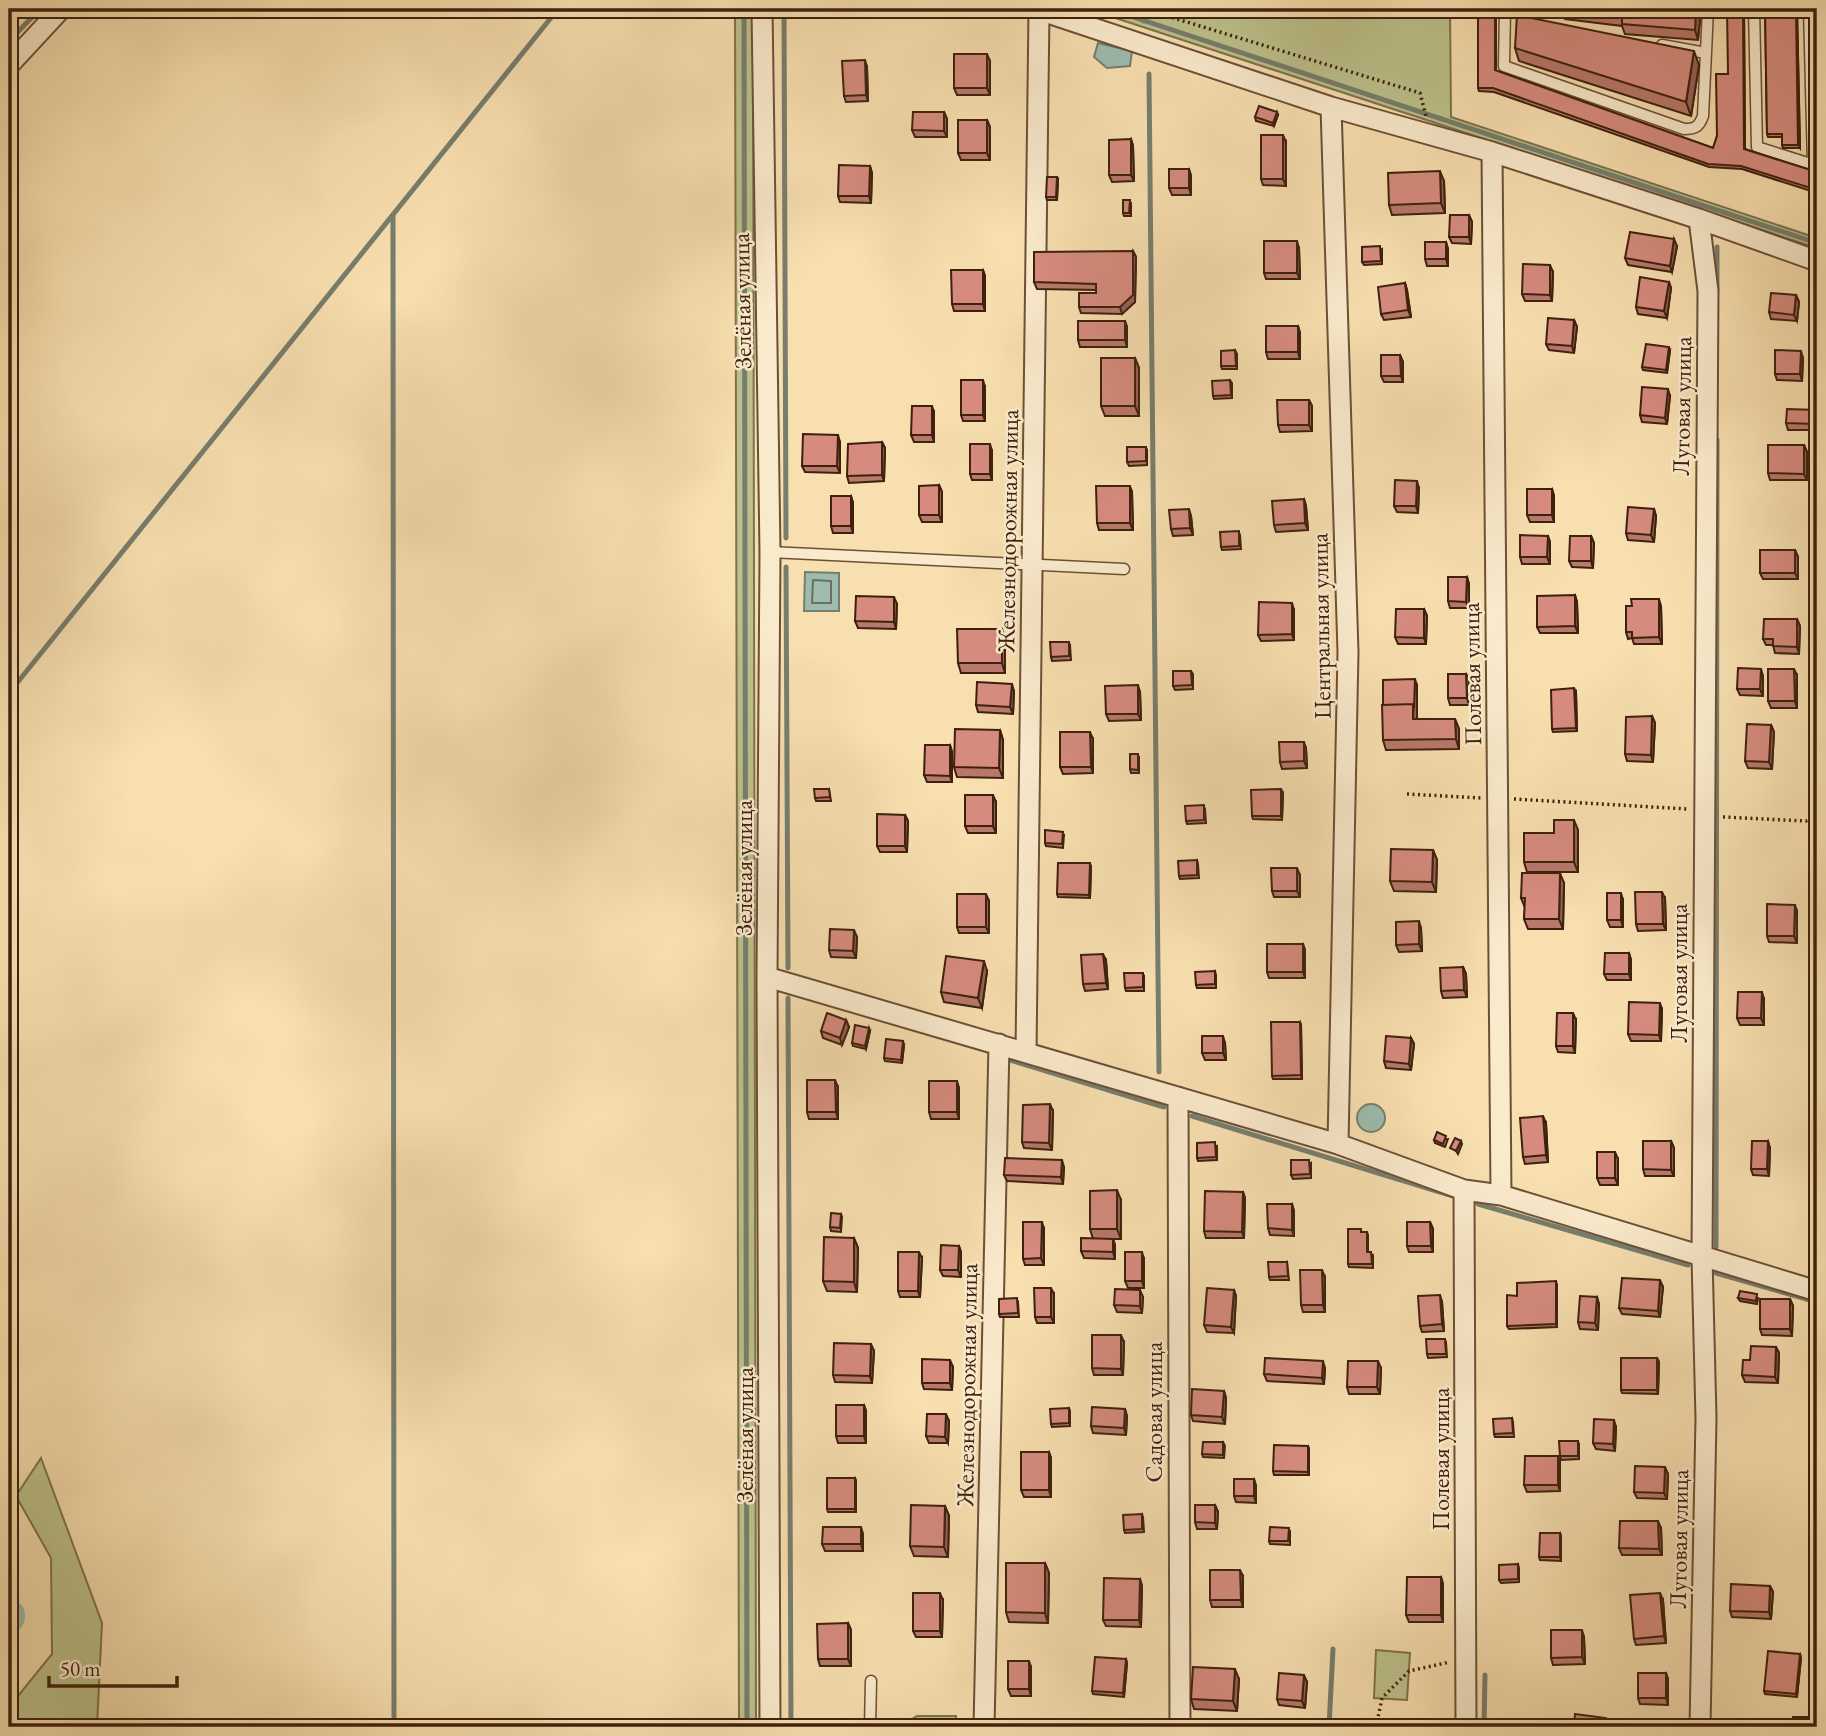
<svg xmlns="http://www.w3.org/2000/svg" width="1826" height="1736" font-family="'EB Garamond',serif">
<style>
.green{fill:#bdc28c;stroke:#7e724c;stroke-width:2}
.water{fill:#9dbcaf;stroke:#777e6e;stroke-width:2}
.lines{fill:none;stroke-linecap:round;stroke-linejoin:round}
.shore{stroke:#6e6e5e;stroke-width:2}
.stream{stroke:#777e6e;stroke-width:5}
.river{stroke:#9dbcaf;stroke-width:32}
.lane-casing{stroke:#6c5036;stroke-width:13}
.street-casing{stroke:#6c5036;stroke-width:23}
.path{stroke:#3e210d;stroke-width:3.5;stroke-dasharray:2 3.5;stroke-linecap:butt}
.lane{stroke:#faeacc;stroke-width:10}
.street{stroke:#faeacc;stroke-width:19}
.wall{fill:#b8786c;stroke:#3e210d;stroke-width:2}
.shaded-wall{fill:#966158;stroke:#3e210d;stroke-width:2}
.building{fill:#d68b7e;stroke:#3e210d;stroke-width:2}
.labels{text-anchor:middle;stroke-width:5;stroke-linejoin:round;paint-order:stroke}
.street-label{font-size:24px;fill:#3e210d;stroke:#faeacc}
</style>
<rect width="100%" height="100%" fill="#f8dfb0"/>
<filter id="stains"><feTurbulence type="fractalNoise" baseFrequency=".00286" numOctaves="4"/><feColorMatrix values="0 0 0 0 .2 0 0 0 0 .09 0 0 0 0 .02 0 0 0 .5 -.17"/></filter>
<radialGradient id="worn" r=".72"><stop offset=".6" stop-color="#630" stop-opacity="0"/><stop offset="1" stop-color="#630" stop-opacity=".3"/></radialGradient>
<path class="green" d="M735,9H753L756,1727H739Z
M1088,9H1450L1451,117L1817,238V248Z
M41,1458L102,1623L97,1727H9V1707L52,1654L51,1558L16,1496Z
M1376,1650L1410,1653L1407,1700L1374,1698Z
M917,1716H956L955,1727H904V1724Z"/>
<path class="water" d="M1098,43L1132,51L1130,66L1107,68L1094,57Z
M805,572L839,573V611H804Z
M1357 1118a14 14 0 1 1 28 0a14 14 0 1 1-28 0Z"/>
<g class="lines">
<path class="shore" d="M813,580L831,581V603H812Z"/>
<path class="stream" d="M744,9L747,1727
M784,9L786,538
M1109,9L1817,243
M1144,21V9
M9,41L40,9
M1149,74L1159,1072
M393,215L394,1727
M1717,290V247
M786,567L788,968
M9,693L558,9
M788,998L791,1727
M1010,1060L1164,1107
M1192,1116L1453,1196
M1478,1204L1688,1265
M1716,1247L1717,440
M1716,1273L1817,1302
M1329,1727L1333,1649
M1484,1727L1485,1675"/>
<path class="river" d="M9,1615V1617"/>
<g class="lane-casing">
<path id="lane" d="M1505,9L1504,66L1684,129C1695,129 1699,127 1703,116L1708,9
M1754,9L1757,147L1817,166
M1809,9L1813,165
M1662,45L1706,53
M770,552L1124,569
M870,1727L871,1681"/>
</g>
<g class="street-casing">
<path id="street" d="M762,9L770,552L767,977L770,1727
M1036,9L1331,107L1492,152L1699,219L1817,261
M9,65L61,9
M1331,107L1348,652L1338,1144
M1492,152L1501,1195
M1699,219L1708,291L1702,1257L1706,1418L1700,1727
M767,977L1338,1144L1464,1190L1501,1195L1817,1291
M1026,1052L1039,10
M1178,1097L1180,1727
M1464,1190L1466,1727
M984,1727L999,1044"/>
</g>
<path class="path" d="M1154,9V12L1420,93L1426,116
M1407,794L1481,798
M1514,799L1688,809
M1723,817L1806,821L1817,816
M1376,1727L1382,1698L1409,1671L1450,1662"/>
<use href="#lane" class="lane"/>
<use href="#street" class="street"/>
</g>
<path class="wall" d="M1478,9H1496V71L1713,148L1717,136L1728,74L1744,9L1745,149L1817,172V193L1742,169L1709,167L1494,92L1479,91L1478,88Z
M1561,9H1701L1698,40L1625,34L1622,26L1565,19Z
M1765,9H1797L1800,148H1783L1782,145V137H1768L1767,134Z
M1515,48L1699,65L1691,116L1519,61Z
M990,61V95H957L954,88Z
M867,67L868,101L846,102L844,96Z
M944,112L947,119V137H915L912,130Z
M1278,115L1274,126L1256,121L1255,117Z
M987,120L990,127V160H961L958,153Z
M1131,139L1133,146L1134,181L1112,182L1109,175Z
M1286,142V186L1263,185L1261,179Z
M870,166L872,173L871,203L840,202L838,196Z
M1189,169L1191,176V195H1172L1169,188Z
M1058,180L1057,200H1047L1046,197Z
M1444,181L1445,213L1392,215L1389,205Z
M1131,204V216H1124L1123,213Z
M1469,215L1472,222L1471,244L1452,243L1449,237Z
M1446,242L1448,249V266H1427L1425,259Z
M1677,246L1672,272L1628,265L1625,258Z
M1299,248L1300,279H1266L1264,273Z
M1382,249V264L1364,265L1362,262Z
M1133,251L1136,257L1135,302L1122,314L1081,313L1079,307L1096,293V290L1037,289L1034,282Z
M983,270L985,276V311H954L952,304Z
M1553,272L1552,301H1525L1522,294Z
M1669,282L1671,288L1667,318L1638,314L1636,307Z
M1405,283L1407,290L1411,317L1384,320L1381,314Z
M1796,295L1799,302L1797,321L1771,319L1769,312Z
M1574,320L1577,327L1574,353L1549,350L1546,344Z
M1125,321L1127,327V347H1080L1078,340Z
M1298,326L1300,333V359H1268L1266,352Z
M1235,350L1237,354V369H1222L1221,366Z
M1670,350L1667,373L1643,370L1642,367Z
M1400,355L1403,362V382H1384L1381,376Z
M1135,358L1139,368V416H1105L1101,406Z
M1803,358L1802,381L1777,380L1775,374Z
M1230,380L1232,383V398L1214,399L1213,396Z
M985,387V421H963L961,415Z
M1670,396L1667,424L1642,422L1640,415Z
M1309,400L1312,406V431L1280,432L1278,425Z
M1816,410L1817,414V430H1788L1786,423Z
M934,412V442H914L911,435Z
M840,442V473L805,472L802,466Z
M882,442L885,448L884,481L849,483L847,476Z
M1804,445L1807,452V480H1770L1768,473Z
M1147,450V465L1129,466L1127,462Z
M992,451V480H972L970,474Z
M939,485L942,492V522H922L919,515Z
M1419,488L1418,513L1397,512L1394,506Z
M1552,489L1554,496V522H1530L1527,515Z
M1132,492L1133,530H1099L1097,523Z
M851,496L853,503V533H833L831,526Z
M1304,499L1306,506L1308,530L1276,532L1274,525Z
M1654,509L1656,516L1654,542L1628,540L1626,533Z
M1191,516L1193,535L1173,536L1171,529Z
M1240,535L1241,549L1222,550L1221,547Z
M1548,536L1550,542V564H1522L1520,557Z
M1591,536L1594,543L1593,568L1572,567L1569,561Z
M1795,550L1798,557V579H1763L1760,573Z
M1467,577L1469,584V608H1450L1448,601Z
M1575,595L1577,602L1578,633H1540L1537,627Z
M897,604L896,629L858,628L855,621Z
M1632,606H1661L1662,644H1634L1632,638L1628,639L1626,632Z
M1424,609L1427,616L1426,644H1398L1395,637Z
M1294,610V640L1261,641L1258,635Z
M1797,619L1800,626L1799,654L1775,653L1773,645H1766L1763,639Z
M1002,629L1005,639V673H961L958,663Z
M1070,645L1071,660L1052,661L1051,657Z
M1191,671L1193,674V689L1175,690L1173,686Z
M1466,674L1469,680V705H1450L1448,698Z
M1797,675V708H1771L1768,701Z
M1763,676V696L1740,695L1737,689Z
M1417,686V719H1455L1459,729V749L1386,750L1383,740Z
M1014,691L1013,714L978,712L976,705Z
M1140,692L1141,720L1109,721L1106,714Z
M1576,692L1577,731L1553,732L1552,729Z
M1652,716L1655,723L1653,762L1627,761L1625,754Z
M1771,725L1774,732L1772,769L1748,768L1745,761Z
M1000,730L1003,740V778L957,777L954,767Z
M1093,739V773L1063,774L1060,767Z
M950,745L952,752V782H927L924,775Z
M1306,748L1307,768L1282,769L1280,762Z
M1139,758V773H1131L1130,769Z
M829,789L831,801H816L815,798Z
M1283,793L1282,820L1253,819L1252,816Z
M996,802V833H968L965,826Z
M1205,809L1206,823L1187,824L1186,821Z
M905,815L908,821L907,852H880L877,846Z
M1578,830V872H1527L1524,862L1554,833Z
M1064,835L1063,848L1046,846L1045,843Z
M1433,850L1437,860L1436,892L1394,891L1390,881Z
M1197,860L1198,864L1199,878L1180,879L1179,876Z
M1091,867L1090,898L1058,897L1057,894Z
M1300,875V897H1274L1272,891Z
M1564,883L1563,929H1528L1524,919L1525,908L1521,898Z
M1665,898L1666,930L1638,931L1636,924Z
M1623,900V927H1610L1607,920Z
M989,901V933H959L957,927Z
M1797,911V943L1769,942L1767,936Z
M1421,928L1422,951L1399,952L1396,945Z
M857,937L856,958L831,957L829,950Z
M1303,944L1305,950V978H1269L1267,972Z
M1629,953L1631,960V980H1607L1604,974Z
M1106,960L1108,989L1085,991L1083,984Z
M1463,967L1466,974L1467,997L1443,998L1441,991Z
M987,971L982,1008L944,1002L941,992Z
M1215,971L1216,975V988H1197L1196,985Z
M1144,976V991H1126L1125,988Z
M1764,999V1025H1740L1737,1018Z
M1662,1009L1661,1041H1631L1628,1034Z
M846,1020L849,1027L842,1045L823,1038L821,1031Z
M1576,1020L1575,1053L1558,1052L1556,1046Z
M1300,1022L1301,1025L1302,1079H1273L1272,1076Z
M870,1031L866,1049L853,1046L852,1043Z
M1411,1038L1414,1044L1411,1070L1386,1068L1384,1061Z
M1225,1043L1226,1060H1205L1202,1053Z
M904,1045L902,1063L885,1061L884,1058Z
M838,1087V1119H809L807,1112Z
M959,1088V1119H931L929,1112Z
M1053,1111L1052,1150L1024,1148L1022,1142Z
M1546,1123L1548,1162L1525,1164L1523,1157Z
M1448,1139L1445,1147L1435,1143L1434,1140Z
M1671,1141L1674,1148V1176H1645L1643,1169Z
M1768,1141L1770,1148L1769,1176L1753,1175L1751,1169Z
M1217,1146V1160L1198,1161L1197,1158Z
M1618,1159V1185H1600L1597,1178Z
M1311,1163V1178L1293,1179L1291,1175Z
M1064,1167L1063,1184L1007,1181L1004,1175Z
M1243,1192L1245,1198L1244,1238H1206L1204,1231Z
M1121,1200V1239H1113L1115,1245V1259L1084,1258L1081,1251L1093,1239L1090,1229Z
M1292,1204L1294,1211V1236L1270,1235L1268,1228Z
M841,1214L842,1217L841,1232L831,1231L830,1227Z
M1430,1222L1433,1229V1252H1409L1407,1246Z
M1044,1229V1265H1025L1023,1259Z
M1362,1232H1367L1368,1235V1252L1373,1255V1268L1349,1267L1348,1264Z
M854,1238L858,1248L857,1292L827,1291L823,1281Z
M959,1246L961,1252V1277L943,1276L940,1270Z
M922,1258L920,1297H900L898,1291Z
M1144,1259V1288H1128L1125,1281Z
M1287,1262L1289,1280H1270L1269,1277Z
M1325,1277V1312H1303L1301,1305Z
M1557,1285V1327L1509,1329L1507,1326L1517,1296Z
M1663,1287L1660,1317L1622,1314L1619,1308Z
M1234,1290L1236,1296L1234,1333L1207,1332L1204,1325Z
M1054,1294V1323H1037L1035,1317Z
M1143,1297L1142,1313L1117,1312L1114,1305Z
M1597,1297L1599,1304L1598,1330L1580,1329L1578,1322Z
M1738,1298H1758L1757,1304L1740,1301Z
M1790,1299L1793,1306L1792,1336L1762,1335L1760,1329Z
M1018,1302L1019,1317H1000L999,1314Z
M1442,1302L1444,1331L1422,1332L1420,1326Z
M1124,1342L1123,1375H1094L1092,1368Z
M1446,1342L1447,1357L1428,1358L1427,1354Z
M1776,1347L1779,1353L1778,1383L1745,1382L1742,1375L1750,1360Z
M874,1351L872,1383L835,1382L833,1375Z
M1657,1358L1659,1362L1658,1394L1622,1393L1621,1390Z
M953,1367L952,1390L924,1389L922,1383Z
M1325,1368L1324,1384L1267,1381L1264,1374Z
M1381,1368L1380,1394H1349L1347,1387Z
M1817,1375V1397L1813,1396L1811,1390Z
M1224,1391L1226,1398L1225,1424L1193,1421L1191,1415Z
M864,1405L866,1411V1443H838L836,1436Z
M1069,1408L1070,1411V1426L1052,1427L1051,1424Z
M1125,1409L1127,1416L1126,1435L1093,1433L1091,1426Z
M1512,1418L1513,1422L1514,1437H1495L1494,1434Z
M949,1421L948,1443H929L926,1436Z
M1616,1427L1615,1451L1596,1449L1593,1443Z
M1223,1442L1225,1446L1224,1458L1203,1457L1202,1454Z
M1579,1444V1459L1561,1460L1560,1456Z
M1308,1446L1309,1449V1475H1274L1273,1471Z
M1049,1452L1051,1458V1497H1024L1021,1490Z
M1560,1462V1491L1527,1492L1524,1485Z
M1668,1474L1667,1499L1637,1498L1634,1492Z
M855,1478L856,1481V1512H828L827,1509Z
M1254,1479L1256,1486V1503L1236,1502L1234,1496Z
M1215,1505L1218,1512L1217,1529H1197L1195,1522Z
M945,1506L949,1516L948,1557L914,1556L910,1546Z
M1142,1514L1143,1517L1144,1532L1125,1533L1124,1530Z
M1661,1528L1662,1555H1622L1619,1548Z
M1290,1531V1545L1270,1544L1269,1541Z
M1560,1533L1561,1536V1561L1540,1560L1539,1557Z
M863,1534V1551H825L822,1544Z
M1045,1563L1049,1573L1048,1623L1009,1622L1006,1612Z
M1518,1564L1519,1568V1582L1501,1583L1499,1580Z
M1243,1576V1607H1212L1210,1600Z
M1441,1577L1443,1584V1622H1409L1406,1615Z
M1140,1579L1142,1586L1141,1627L1106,1626L1103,1620Z
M1770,1586L1773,1592L1771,1619L1732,1617L1730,1611Z
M943,1600L942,1637H916L913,1631Z
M1663,1600L1666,1643L1636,1645L1634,1639Z
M848,1623L851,1630V1666H820L818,1659Z
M1584,1637L1585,1664L1553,1665L1551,1658Z
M1800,1654L1801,1658L1797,1697L1765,1694L1764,1691Z
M1126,1659L1127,1663L1124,1697L1093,1694L1092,1691Z
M1031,1667V1696H1011L1008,1689Z
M1666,1673L1668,1679V1705L1640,1704L1638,1698Z
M1239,1679L1237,1711L1194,1709L1191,1699Z
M1307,1682L1305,1708L1279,1705L1277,1699Z"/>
<path class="shaded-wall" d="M1495,9H1496V74L1495,70Z
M1696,9H1701L1698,40L1695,30Z
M1743,9H1744L1745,152L1744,149Z
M1796,9H1797L1800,148L1798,145Z
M1694,51L1699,65L1691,116L1686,102Z
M987,54L990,61V95L987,88Z
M865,60L867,67L868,101L866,95Z
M944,112L947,119V137L944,131Z
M1277,112L1278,115L1274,126L1273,123Z
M987,120L990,127V160L987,153Z
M1283,135L1286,142V186L1283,179Z
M1131,139L1133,146L1134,181L1131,175Z
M870,166L872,173L871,203L869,196Z
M1189,169L1191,176V195L1189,188Z
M1440,171L1444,181L1445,213L1441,203Z
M1057,177L1058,180L1057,200L1056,197Z
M1469,215L1472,222L1471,244L1469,237Z
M1674,239L1677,246L1672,272L1670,266Z
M1297,241L1299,248L1300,279L1297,273Z
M1446,242L1448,249V266L1446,259Z
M1133,251L1136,257L1135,302L1122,314L1120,307Z
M1550,265L1553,272L1552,301L1550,295Z
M983,270L985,276V311L983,304Z
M1669,282L1671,288L1667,318L1664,311Z
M1405,283L1407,290L1411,317L1408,310Z
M1796,295L1799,302L1797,321L1794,315Z
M1574,320L1577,327L1574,353L1572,346Z
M1125,321L1127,327V347L1125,340Z
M1298,326L1300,333V359L1298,352Z
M1669,347L1670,350L1667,373L1666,370Z
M1801,351L1803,358L1802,381L1800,374Z
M1400,355L1403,362V382L1401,376Z
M1135,358L1139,368V416L1135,406Z
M983,380L985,387V421L983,415Z
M1668,389L1670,396L1667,424L1665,418Z
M1309,400L1312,406V431L1309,425Z
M932,406L934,412V442L932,435Z
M1816,410L1817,414V429L1815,424Z
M838,435L840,442V473L837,466Z
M882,442L885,448L884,481L882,475Z
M990,444L992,451V480L990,474Z
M1804,445L1807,452V480L1804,474Z
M1417,481L1419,488L1418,513L1416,506Z
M939,485L942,492V522L939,515Z
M1130,486L1132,492L1133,530L1130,523Z
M1552,489L1554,496V522L1552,515Z
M851,496L853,503V533L851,526Z
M1304,499L1306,506L1308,530L1305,523Z
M1189,509L1191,516L1193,535L1190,528Z
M1654,509L1656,516L1654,542L1651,535Z
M1548,536L1550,542V564L1547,557Z
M1591,536L1594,543L1593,568L1591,561Z
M1795,550L1798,557V579L1795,573Z
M1467,577L1469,584V608L1466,602Z
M1575,595L1577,602L1578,633L1575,626Z
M894,597L897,604L896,629L894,622Z
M1659,599L1661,606L1662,644L1659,637Z
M1292,603L1294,610V640L1292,634Z
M1424,609L1427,616L1426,644L1424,638Z
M1797,619L1800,626L1799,654L1797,647Z
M1002,629L1005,639V673L1002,663Z
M1761,669L1763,676V696L1760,689Z
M1794,669L1797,675V708L1795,701Z
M1466,674L1469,680V705L1467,698Z
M1415,679L1417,686V729L1413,719Z
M1012,684L1014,691L1013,714L1010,707Z
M1138,685L1140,692L1141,720L1138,714Z
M1574,688L1576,692L1577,731L1576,728Z
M1652,716L1655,723L1653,762L1651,755Z
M1455,719L1459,729V749L1456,739Z
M1771,725L1774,732L1772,769L1769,762Z
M1000,730L1003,740V778L999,768Z
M1090,732L1093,739V773L1091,767Z
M1304,742L1306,748L1307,768L1304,761Z
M950,745L952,752V782L950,776Z
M1281,789L1283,793L1282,820L1281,816Z
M993,795L996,802V833L993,826Z
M905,815L908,821L907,852L905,846Z
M1574,820L1578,830V872L1574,862Z
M1433,850L1437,860L1436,892L1432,882Z
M1090,863L1091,867L1090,898L1089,895Z
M1297,868L1300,875V897L1297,891Z
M1560,873L1564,883L1563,929L1559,919Z
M1662,892L1665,898L1666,930L1663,924Z
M1621,893L1623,900V927L1621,920Z
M986,894L989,901V933L986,927Z
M1795,905L1797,911V943L1794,936Z
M1419,921L1421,928L1422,951L1419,944Z
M854,930L857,937L856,958L853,951Z
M1303,944L1305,950V978L1303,972Z
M1629,953L1631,960V980L1629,974Z
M1103,954L1106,960L1108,989L1106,983Z
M984,961L987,971L982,1008L978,998Z
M1463,967L1466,974L1467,997L1464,990Z
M1762,992L1764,999V1025L1761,1018Z
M1660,1003L1662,1009L1661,1041L1659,1035Z
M1573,1013L1576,1020L1575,1053L1573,1046Z
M846,1020L849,1027L842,1045L840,1038Z
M1300,1022L1301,1025L1302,1079L1301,1075Z
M869,1028L870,1031L866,1049L865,1046Z
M1223,1036L1225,1043L1226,1060L1223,1053Z
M1411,1038L1414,1044L1411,1070L1409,1064Z
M903,1041L904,1045L902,1063L901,1060Z
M835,1080L838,1087V1119L836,1112Z
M957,1081L959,1088V1119L957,1112Z
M1050,1104L1053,1111L1052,1150L1049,1143Z
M1543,1116L1546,1123L1548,1162L1546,1155Z
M1461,1141L1462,1144L1458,1154L1456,1151Z
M1671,1141L1674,1148V1176L1671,1170Z
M1768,1141L1770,1148L1769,1176L1767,1169Z
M1615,1152L1618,1159V1185L1615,1178Z
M1062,1160L1064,1167L1063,1184L1061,1177Z
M1117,1190L1121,1200V1239L1117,1229Z
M1243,1192L1245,1198L1244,1238L1242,1232Z
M1292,1204L1294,1211V1236L1292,1230Z
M1042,1222L1044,1229V1265L1041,1258Z
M1430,1222L1433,1229V1252L1431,1246Z
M854,1238L858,1248L857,1292L854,1282Z
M1113,1239L1115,1245V1259L1113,1252Z
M959,1246L961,1252V1277L958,1270Z
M919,1252L922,1258L920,1297L918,1291Z
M1142,1252L1144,1259V1288L1142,1281Z
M1322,1270L1325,1277V1312L1323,1305Z
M1660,1280L1663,1287L1660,1317L1658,1311Z
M1556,1281L1557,1285V1327L1556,1324Z
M1051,1288L1054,1294V1323L1051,1317Z
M1140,1290L1143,1297L1142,1313L1140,1306Z
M1234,1290L1236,1296L1234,1333L1231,1327Z
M1440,1295L1442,1302L1444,1331L1442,1324Z
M1597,1297L1599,1304L1598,1330L1595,1323Z
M1790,1299L1793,1306L1792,1336L1790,1329Z
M1121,1335L1124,1342L1123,1375L1121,1369Z
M871,1344L874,1351L872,1383L870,1376Z
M1776,1347L1779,1353L1778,1383L1775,1377Z
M1657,1358L1659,1362L1658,1394L1657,1390Z
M950,1360L953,1367L952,1390L950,1383Z
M1323,1361L1325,1368L1324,1384L1322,1378Z
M1378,1361L1381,1368L1380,1394L1377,1387Z
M1224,1391L1226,1398L1225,1424L1222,1417Z
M864,1405L866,1411V1443L864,1436Z
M1125,1409L1127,1416L1126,1435L1124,1428Z
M946,1414L949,1421L948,1443L945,1437Z
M1614,1420L1616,1427L1615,1451L1613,1444Z
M1308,1446L1309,1449V1475L1308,1472Z
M1049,1452L1051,1458V1497L1049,1490Z
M1558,1456L1560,1462V1491L1558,1485Z
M1665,1467L1668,1474L1667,1499L1664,1493Z
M855,1478L856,1481V1512L855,1509Z
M1254,1479L1256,1486V1503L1254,1496Z
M1215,1505L1218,1512L1217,1529L1215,1523Z
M945,1506L949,1516L948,1557L944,1547Z
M1658,1521L1661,1528L1662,1555L1659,1549Z
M861,1527L863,1534V1551L861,1544Z
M1560,1533L1561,1536V1561L1560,1557Z
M1045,1563L1049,1573L1048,1623L1045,1613Z
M1240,1570L1243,1576V1607L1241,1600Z
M1441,1577L1443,1584V1622L1441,1615Z
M1140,1579L1142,1586L1141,1627L1139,1620Z
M1770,1586L1773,1592L1771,1619L1769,1612Z
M940,1593L943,1600L942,1637L940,1631Z
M1660,1593L1663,1600L1666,1643L1664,1636Z
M848,1623L851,1630V1666L848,1659Z
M1582,1630L1584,1637L1585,1664L1582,1657Z
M1800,1654L1801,1658L1797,1697L1796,1694Z
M1126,1659L1127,1663L1124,1697L1123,1693Z
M1029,1661L1031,1667V1696L1029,1689Z
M1235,1669L1239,1679L1237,1711L1233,1701Z
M1666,1673L1668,1679V1705L1666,1698Z
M1304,1675L1307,1682L1305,1708L1302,1701Z"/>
<path class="building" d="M1478,9H1495V70L1713,148L1717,136L1716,74H1728L1727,9H1743L1744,149L1817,172V190L1741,166L1708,164L1493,88H1478Z
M1561,9H1696L1695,30L1622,24V17Z
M1765,9H1796L1798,145H1782V134H1767Z
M1517,15L1694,51L1686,102L1515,48Z
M954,54H987V88H954Z
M865,60L866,95L844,96L842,61Z
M1259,106L1277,112L1273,123L1255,117Z
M913,112H944V131L912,130Z
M958,120H987V153H958Z
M1261,135H1283V179H1261Z
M1131,139V175H1109V140Z
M839,165L870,166L869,196H838Z
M1169,169H1189V188H1169Z
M1440,171L1441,203L1389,205L1388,173Z
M1047,177H1057L1056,197H1046Z
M1123,200H1130L1129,213H1123Z
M1450,215H1469V237H1449Z
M1630,232L1674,239L1670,266L1625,258Z
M1264,241H1297V273H1264Z
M1425,242H1446V259H1425Z
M1380,246L1381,261L1362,262V247Z
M1133,251V295L1120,307H1079V293H1096V284L1034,282V252Z
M1523,264L1550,265V295L1522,294Z
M951,270H983V304H952Z
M1640,277L1669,282L1664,311L1636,307Z
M1405,283L1408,310L1381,314L1378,287Z
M1771,293L1796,295L1794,315L1769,312Z
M1548,318L1574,320L1572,346L1546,344Z
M1078,321H1125V340H1078Z
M1266,326H1298V352H1266Z
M1646,344L1669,347L1666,370L1642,367Z
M1235,350L1236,366H1221V351Z
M1775,350L1801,351L1800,374H1775Z
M1381,355H1400L1401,376H1381Z
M1101,358H1135V406H1101Z
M961,380H983V415H961Z
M1230,380L1231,395L1213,396L1212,381Z
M1642,387L1668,389L1665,418L1640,415Z
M1277,400H1309V425H1278Z
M912,406H932V435H911Z
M1787,409L1816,410L1815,424L1786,423Z
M803,434L838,435L837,466H802Z
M882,442V475L847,476L848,444Z
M970,444H990V474H970Z
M1768,445H1804V474L1768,473Z
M1127,447H1146V461L1127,462Z
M1395,480L1417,481L1416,506H1394Z
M939,485V515H919V486Z
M1096,486H1130V523H1097Z
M1527,489H1552V515H1527Z
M831,496H851V526H831Z
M1304,499L1305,523L1274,525L1272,501Z
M1628,507L1654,509L1651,535L1626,533Z
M1189,509L1190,528L1171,529L1169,510Z
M1239,531V546L1221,547L1220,532Z
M1520,535L1548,536L1547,557H1520Z
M1570,536H1591V561H1569Z
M1760,550H1795V573H1760Z
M1448,577H1467L1466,602L1448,601Z
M1575,595V626L1537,627V596Z
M856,596L894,597V622L855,621Z
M1631,599H1659V637L1632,638V632H1626V606H1632Z
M1259,602L1292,603V634L1258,635Z
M1396,609H1424V638L1395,637Z
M1764,619H1797V647L1773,646V639H1763Z
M957,629H1002V663H958Z
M1050,642H1069V656L1051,657Z
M1738,668L1761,669L1760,689H1737Z
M1768,669H1794L1795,701H1768Z
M1173,671H1191L1192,685L1173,686Z
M1448,674H1466L1467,698H1448Z
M1415,679L1414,708L1413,704L1383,705V680Z
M977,682L1012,684L1010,707L976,705Z
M1138,685V714H1106L1105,686Z
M1574,688L1576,728L1552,729L1551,690Z
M1413,704V719H1455L1456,739L1383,740L1382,705Z
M1652,716L1651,755L1625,754L1626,717Z
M1747,724L1771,725L1769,762L1745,761Z
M955,729L1000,730L999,768L954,767Z
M1060,732H1090L1091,767H1060Z
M1279,742H1304V761L1280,762Z
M925,745H950V776L924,775Z
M1130,754H1138V770L1130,769Z
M814,789H829L830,797L815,798Z
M1281,789V816H1252L1251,790Z
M965,795H993V826H965Z
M1204,805V820L1186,821L1185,806Z
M877,814L905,815V846H877Z
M1554,820H1574V862H1524V833H1554Z
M1045,830L1063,832L1062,844L1045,843Z
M1391,849L1433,850L1432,882L1390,881Z
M1197,860V875L1179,876L1178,861Z
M1058,863H1090L1089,895L1057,894Z
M1271,868H1297V891H1272Z
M1522,873H1560L1559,919H1524L1525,898H1521Z
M1635,892H1662L1663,924H1636Z
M1607,893H1621V920H1607Z
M957,894H986V927H957Z
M1767,904L1795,905L1794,936H1767Z
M1419,921V944L1396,945V922Z
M830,929L854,930L853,951L829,950Z
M1267,944H1303V972H1267Z
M1605,953H1629V974H1604Z
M1103,954L1106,983L1083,984L1081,955Z
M946,956L984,961L978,998L941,992Z
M1463,967L1464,990L1441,991L1440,968Z
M1215,971V984L1196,985L1195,972Z
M1124,973H1143V987L1125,988Z
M1738,992H1762L1761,1018H1737Z
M1629,1002L1660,1003L1659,1035L1628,1034Z
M827,1013L846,1020L840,1038L821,1031Z
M1557,1013H1573V1046H1556Z
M1271,1022H1300L1301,1075L1272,1076Z
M855,1025L869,1028L865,1046L852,1043Z
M1202,1036H1223V1053H1202Z
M1386,1036L1411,1038L1409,1064L1384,1061Z
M886,1039L903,1041L901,1060L884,1058Z
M807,1080H835L836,1112H807Z
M929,1081H957V1112H929Z
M1050,1104L1049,1143L1022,1142L1023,1105Z
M1543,1116L1546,1155L1523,1157L1520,1118Z
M1437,1132L1446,1136L1443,1144L1434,1140Z
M1455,1138L1461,1141L1456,1151L1450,1148Z
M1643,1141H1671V1170L1643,1169Z
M1752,1141H1768L1767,1169H1751Z
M1215,1142L1216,1157L1197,1158V1143Z
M1597,1152H1615V1178H1597Z
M1005,1158L1062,1160L1061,1177L1004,1175Z
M1291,1160H1309L1310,1174L1291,1175Z
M1117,1190V1229H1090V1191Z
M1205,1191L1243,1192L1242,1232L1204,1231Z
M1267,1204H1292V1230L1268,1228Z
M831,1213L841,1214L840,1228L830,1227Z
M1023,1222H1042L1041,1258L1023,1259Z
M1407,1222H1430L1431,1246H1407Z
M1348,1229H1361V1232H1367V1252H1371L1372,1264H1348Z
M824,1237L854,1238V1282L823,1281Z
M1081,1238L1113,1239V1252L1081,1251Z
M941,1245L959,1246L958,1270H940Z
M898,1252H919L918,1291H898Z
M1125,1252H1142V1281H1125Z
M1268,1262H1287L1288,1276L1269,1277Z
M1300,1270H1322L1323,1305H1301Z
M1622,1278L1660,1280L1658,1311L1619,1308Z
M1556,1281V1324L1507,1326V1295L1517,1296V1283Z
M1034,1288H1051V1317H1035Z
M1207,1288L1234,1290L1231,1327L1204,1325Z
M1115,1289L1140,1290V1306L1114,1305Z
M1740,1291L1757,1294L1756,1301L1738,1298Z
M1440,1295L1442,1324L1420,1326L1418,1296Z
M1580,1296L1597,1297L1595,1323L1578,1322Z
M1017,1298L1018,1313L999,1314V1299Z
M1760,1299H1790V1329H1760Z
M1092,1335H1121V1369L1092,1368Z
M1426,1339H1445L1446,1354H1427Z
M834,1343L871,1344L870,1376L833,1375Z
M1751,1346L1776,1347L1775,1377L1742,1375L1743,1360H1750Z
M1265,1358L1323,1361L1322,1378L1264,1374Z
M1621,1358H1657V1390H1621Z
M922,1359L950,1360V1383H922Z
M1348,1361H1378L1377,1387H1347Z
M1814,1374L1817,1375V1391L1811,1390Z
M1192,1389L1224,1391L1222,1417L1191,1415Z
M836,1405H864V1436H836Z
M1092,1407L1125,1409L1124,1428L1091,1426Z
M1069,1408V1423L1051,1424L1050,1409Z
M927,1414H946L945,1437L926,1436Z
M1512,1418L1513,1433L1494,1434L1493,1419Z
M1594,1419L1614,1420L1613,1444L1593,1443Z
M1559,1441H1578V1456H1560Z
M1203,1442H1223V1455L1202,1454Z
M1274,1445L1308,1446V1472L1273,1471Z
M1021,1452H1049V1490H1021Z
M1525,1456H1558V1485H1524Z
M1635,1466L1665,1467L1664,1493L1634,1492Z
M827,1478H855V1509H827Z
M1234,1479H1254V1496H1234Z
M911,1505L945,1506L944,1547L910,1546Z
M1195,1505H1215V1523L1195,1522Z
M1142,1514V1529L1124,1530L1123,1515Z
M1620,1521H1658L1659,1549L1619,1548Z
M823,1527H861V1544H822Z
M1270,1527L1289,1528L1288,1541H1269Z
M1540,1533H1560V1557H1539Z
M1006,1563H1045V1613L1006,1612Z
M1518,1564V1579L1499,1580V1565Z
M1210,1570H1240L1241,1600H1210Z
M1407,1577H1441V1615H1406Z
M1104,1578L1140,1579L1139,1620H1103Z
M1731,1584L1770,1586L1769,1612L1730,1611Z
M913,1593H940V1631H913Z
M1660,1593L1664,1636L1634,1639L1630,1595Z
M848,1623V1659H818L817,1624Z
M1551,1630H1582V1657L1551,1658Z
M1768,1651L1800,1654L1796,1694L1764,1691Z
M1095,1657L1126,1659L1123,1693L1092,1691Z
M1008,1661H1029V1689H1008Z
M1193,1667L1235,1669L1233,1701L1191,1699Z
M1279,1673L1304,1675L1302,1701L1277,1699Z
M1638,1673H1666V1698H1638Z
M1575,1714L1606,1718L1605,1727H1574Z
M1793,1717H1817V1727H1793Z"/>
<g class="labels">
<g class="street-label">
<text transform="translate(742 301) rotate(-91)" y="8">Зелёная улица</text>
<text transform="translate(1682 406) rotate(-89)" y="8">Луговая улица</text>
<text transform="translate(1008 531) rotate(-89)" y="8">Железнодорожная улица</text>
<text transform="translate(1321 626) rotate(-91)" y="8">Центральная улица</text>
<text transform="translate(1472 674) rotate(-91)" y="8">Полевая улица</text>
<text transform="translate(744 868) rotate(-90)" y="8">Зелёная улица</text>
<text transform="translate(1679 973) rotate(-90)" y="8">Луговая улица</text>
<text transform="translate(967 1385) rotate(-89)" y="8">Железнодорожная улица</text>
<text transform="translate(1154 1412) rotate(-90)" y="8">Садовая улица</text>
<text transform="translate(745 1435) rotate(-90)" y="8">Зелёная улица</text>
<text transform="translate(1441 1459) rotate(-90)" y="8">Полевая улица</text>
<text transform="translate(1679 1539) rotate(-89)" y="8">Луговая улица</text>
</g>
</g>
<rect width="1826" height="1736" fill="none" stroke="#f8dfb0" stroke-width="35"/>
<rect x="10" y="10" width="1805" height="1715" fill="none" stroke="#3e210d" stroke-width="3.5"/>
<rect x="18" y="18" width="1791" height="1701" fill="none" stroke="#3e210d" stroke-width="2"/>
<path d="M49 1676v10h128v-10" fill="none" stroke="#3e210d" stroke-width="3.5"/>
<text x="60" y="1676" font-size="21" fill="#3e210d" stroke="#faeacc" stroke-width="5" paint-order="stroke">50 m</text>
<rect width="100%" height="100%" filter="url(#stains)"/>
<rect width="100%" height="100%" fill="url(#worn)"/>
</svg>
